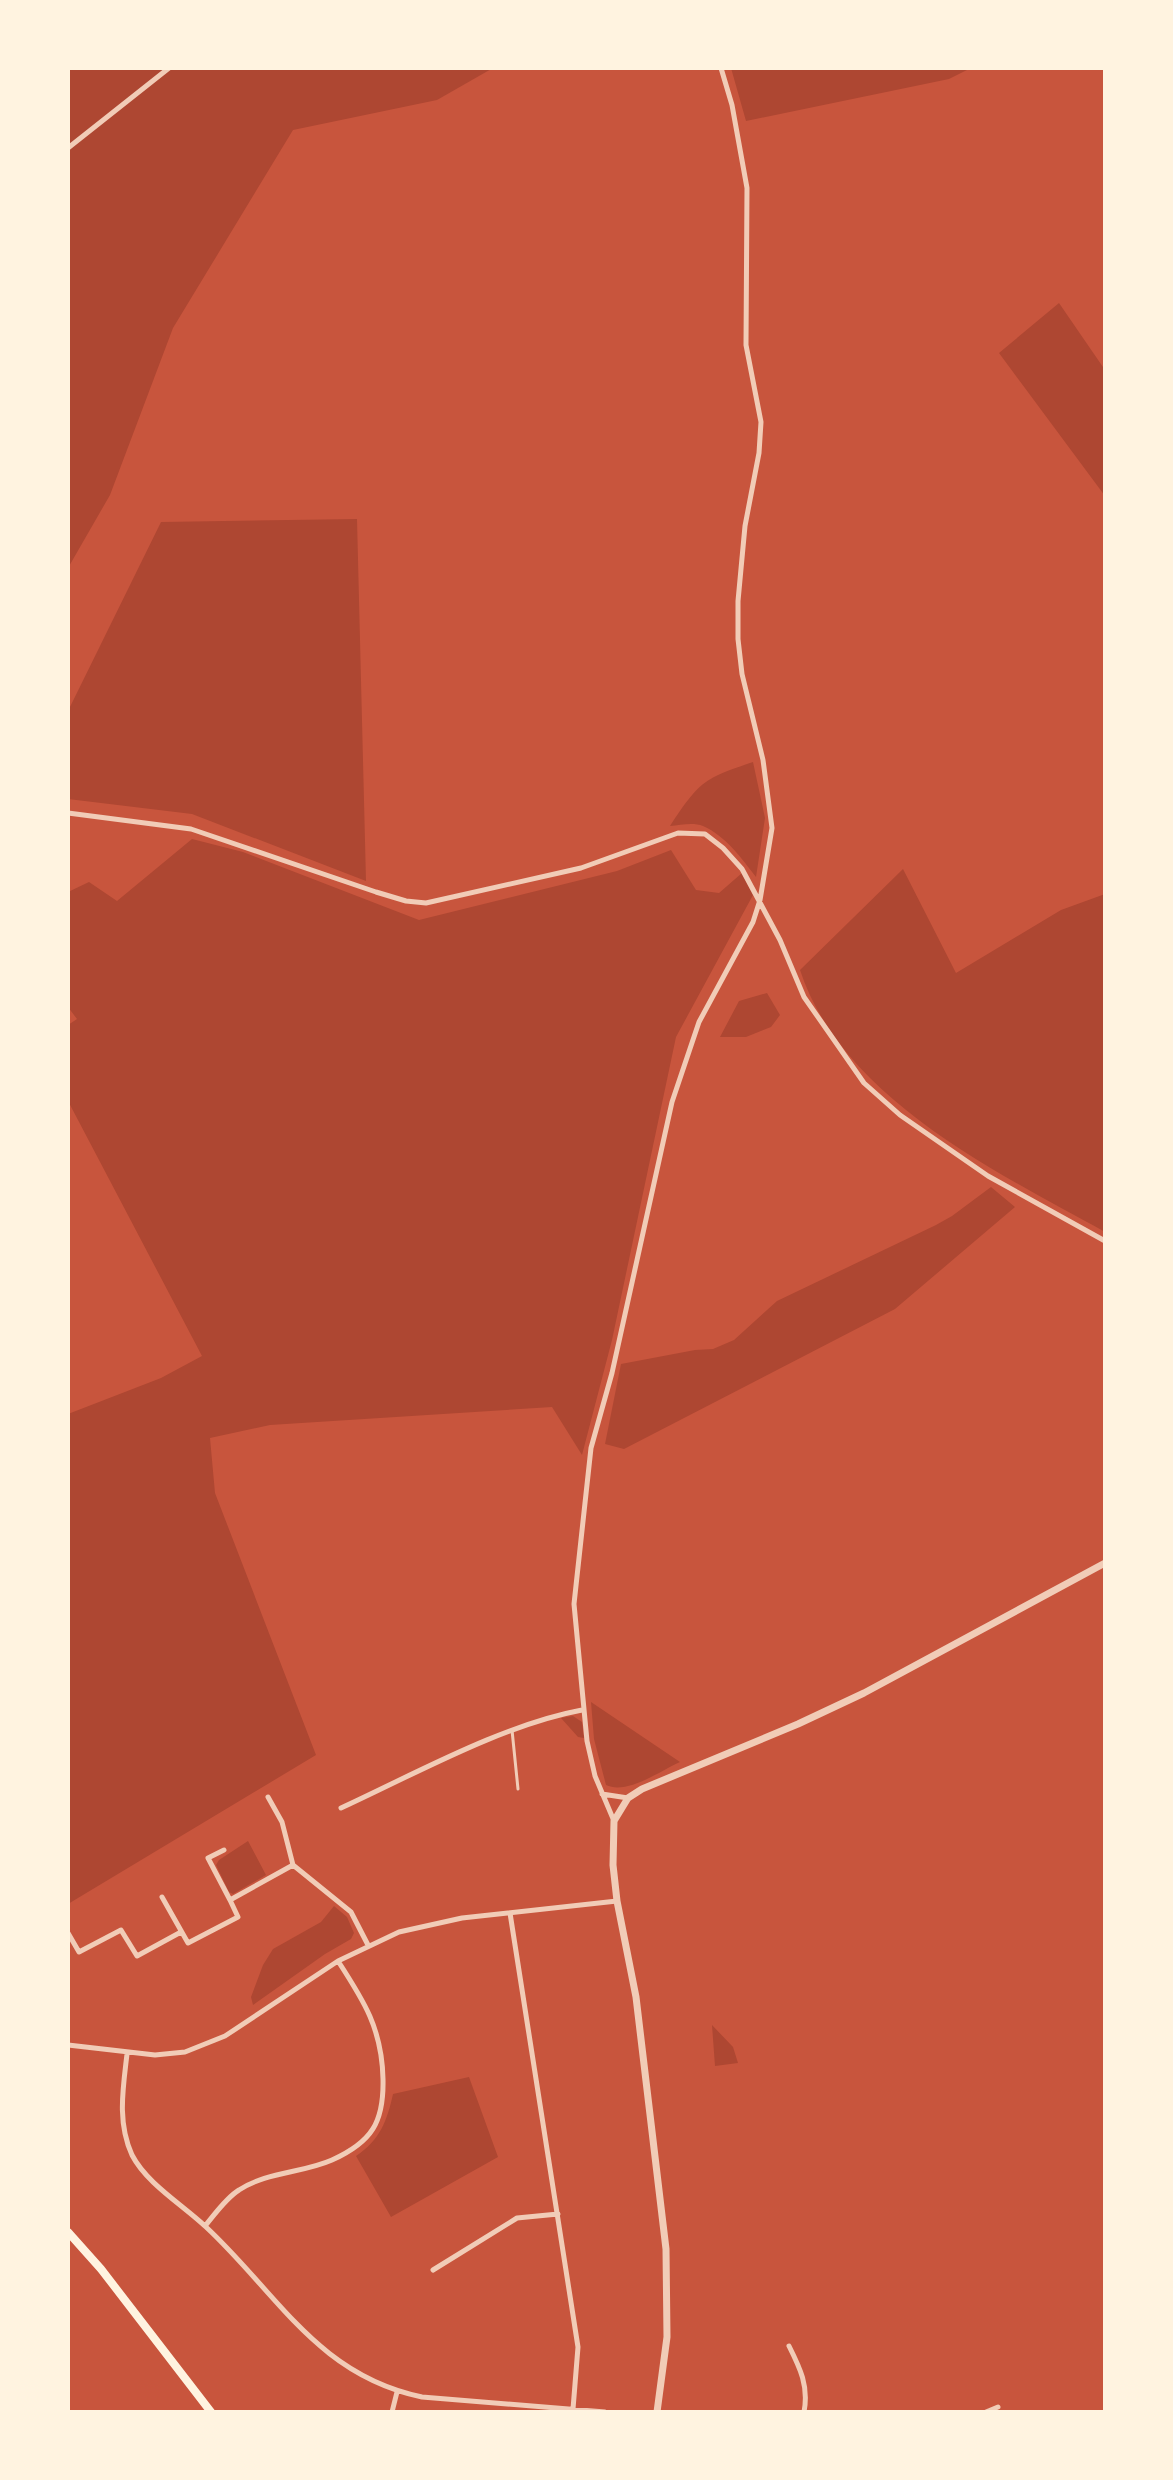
<svg xmlns="http://www.w3.org/2000/svg" width="1173" height="2480" font-family="'Open Sans',sans-serif">
<style>
.green{fill:#ae4732}
.lines{fill:none;stroke-linecap:round;stroke-linejoin:round}
.service{stroke:#f1ccb7;stroke-width:3}
.minor{stroke:#f1ccb7;stroke-width:5}
.tertiary{stroke:#f1ccb7;stroke-width:7}
.secondary{stroke:#fff3e0;stroke-width:8}
</style>
<rect width="100%" height="100%" fill="#c8553d"/>
<path class="green" d="M68,68H493L437,100L293,130L173,328L110,495L68,568Z
M731,68H971L949,79L746,121Z
M1059,303L1105,370V496L999,353Z
M357,519L366,881L192,814L68,799V711L161,522Z
M753,762L765,818L756,877C742,859 726,836 703,826C693,822 681,825 670,826C700,781 703,779 753,762Z
M192,839L243,852L419,920L617,871L671,850L696,890L719,893L742,873L753,895L676,1037L612,1340L582,1455L552,1407L270,1425L210,1438L215,1493L316,1755L68,1904V1414L161,1378L202,1356L68,1101V1025L77,1019L68,1007V892L89,882L117,901Z
M903,869L956,973L1061,910L1105,894V1232C995,1171 842,1098 800,970Z
M767,993L780,1015L771,1027L746,1037H720L739,1001Z
M991,1187L1015,1207L895,1309L624,1449L605,1444L621,1364L695,1350L713,1349L734,1340L777,1301L936,1225L952,1216Z
M591,1702L680,1762C660,1771 627,1795 606,1785L594,1739Z
M573,1716L582,1722L584,1738L578,1737L561,1718Z
M248,1841L266,1875L233,1894L229,1892L216,1865L219,1860Z
M334,1906L347,1917L354,1933L351,1939L325,1954L253,2005L251,1997L263,1965L273,1949L321,1922Z
M712,2025L733,2047L738,2063L715,2066Z
M469,2077L498,2157L391,2217L356,2156C380,2140 387,2121 393,2094Z"/>
<g class="lines">
<path class="service" d="M512,1730L518,1789"/>
<path class="minor" d="M68,148L169,68
M68,813L191,829L376,892L406,901L426,903L581,868L678,833L705,834L723,848L742,869L780,940L804,997L864,1083L900,1115L988,1176L1105,1241
M602,1794L628,1798
M268,1797L282,1822L293,1865L351,1912L368,1945
M341,1808C415,1774 502,1725 582,1710
M614,1821L595,1776L587,1741L574,1604L591,1448L612,1373L672,1102L699,1022L753,922L760,900L772,828L763,760L742,674L738,639V601L745,526L759,453L761,422L746,345L747,188L732,105L721,68
M224,1850L208,1858L230,1900L293,1865
M162,1897L188,1943L238,1917L230,1900
M510,1913L578,2347L573,2409
M68,1933L79,1952L121,1930L137,1956L181,1932
M68,2045L155,2055L185,2052L225,2036L338,1961L399,1932L462,1918L617,1901
M127,2054C123,2089 117,2122 132,2155C147,2184 183,2205 206,2227C278,2294 317,2375 422,2397L605,2412
M205,2226C215,2214 226,2198 239,2190C266,2172 303,2173 332,2160C372,2142 384,2122 383,2079C382,2029 364,2001 338,1961
M433,2270L517,2218L558,2214
M789,2346C800,2368 809,2386 804,2412
M392,2412L397,2392
M986,2412L998,2407"/>
<path class="tertiary" d="M657,2412L667,2337L666,2249L636,1997L617,1901L613,1865L614,1821L628,1798L642,1789L798,1724L864,1693L1105,1563"/>
<path class="secondary" d="M68,2232L101,2269L211,2412"/>
</g>
<rect width="1173" height="2480" fill="none" stroke="#fff3e0" stroke-width="140"/>
</svg>
